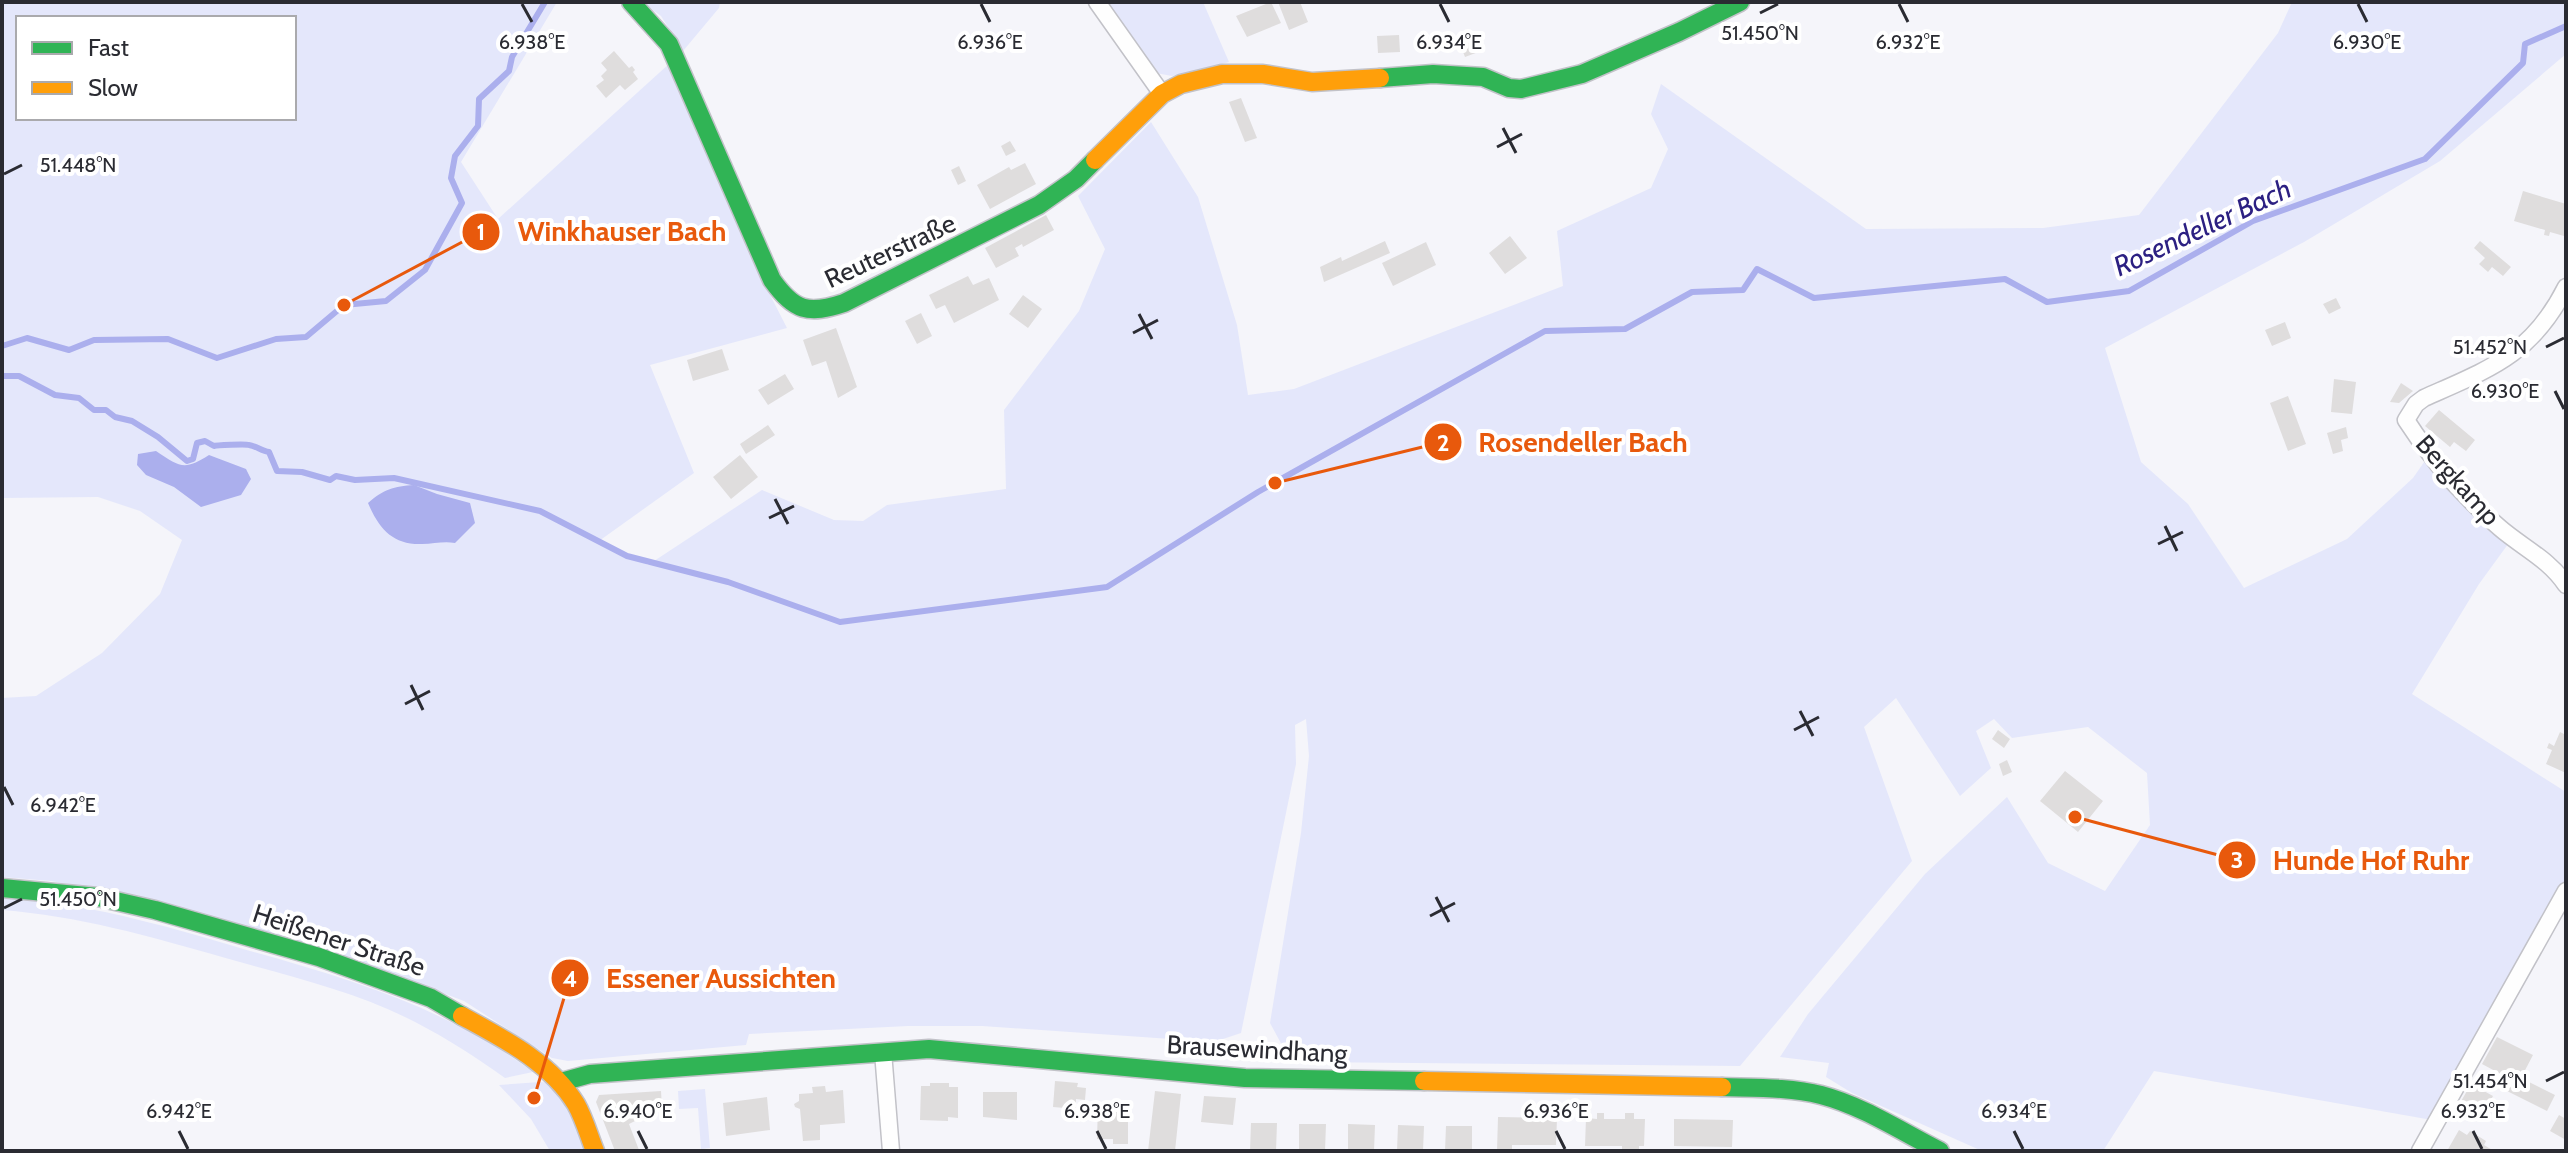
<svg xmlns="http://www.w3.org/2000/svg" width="2568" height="1153" font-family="Cabin,sans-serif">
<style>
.green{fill:#e4e7fb;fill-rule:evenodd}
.water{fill:#abafed}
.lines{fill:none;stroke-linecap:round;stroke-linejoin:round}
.stream{stroke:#abafed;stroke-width:6}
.building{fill:#dfdddd}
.street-casing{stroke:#c2c2c8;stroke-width:19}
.fast-casing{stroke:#c2c2c8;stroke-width:21}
.slow-casing{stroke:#c2c2c8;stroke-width:21}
.street{stroke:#fefefe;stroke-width:16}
.fast{stroke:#30b455;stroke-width:18}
.slow{stroke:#ff9f0a;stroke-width:18}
.ticks{fill:none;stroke:#2a2b32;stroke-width:3}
.labels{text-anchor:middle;stroke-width:8;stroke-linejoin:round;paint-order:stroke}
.street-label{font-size:26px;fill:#2a2b32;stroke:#fff}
.water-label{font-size:28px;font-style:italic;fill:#2c2082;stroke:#fff}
.ticks-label{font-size:20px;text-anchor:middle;fill:#2a2b32;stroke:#fff;stroke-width:8;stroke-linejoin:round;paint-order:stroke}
.leader{fill:none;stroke:#e8590c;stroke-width:3}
.callout-dot{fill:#e8590c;stroke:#fff;stroke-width:3}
.mark-label{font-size:24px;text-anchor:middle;font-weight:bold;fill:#fff}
.callout-label{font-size:28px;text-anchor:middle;font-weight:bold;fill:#e8590c;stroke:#fff;stroke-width:8;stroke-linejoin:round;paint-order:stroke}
</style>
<rect width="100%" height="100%" fill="#f5f5fa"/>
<path class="green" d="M2,2H557L461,162L498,219L670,63L763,281L787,328L650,365L694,473L599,541L648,565L762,490L834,520L863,521L887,505L1006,489L1004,410L1079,311L1105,249L1078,196L1151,122L1198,197L1237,325L1248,395L1294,389L1563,286L1557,231L1651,188L1668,149L1651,114L1661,84L1866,229L2043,228L2139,215L2278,33L2292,2H2566V54L2440,161L2304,242L2105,348L2141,462L2188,504L2244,588L2347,539L2413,478L2429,455L2511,540L2479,584L2412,694L2566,792V879L2494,1004L2432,1120L2154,1071L2103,1151H1982L1852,1093L1826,1077L1829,1063L1780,1057L1808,1014L1925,874L2007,797L2048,863L2105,891L2150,825L2147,773L2088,727L2012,738L1994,719L1976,731L1991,768L1960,796L1896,698L1864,727L1912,861L1740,1066L1303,1062L1283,1047L1270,1023L1301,833L1309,756L1306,719L1295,725L1296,764L1241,1033L1214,1042L982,1026H908L749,1034L746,1045L568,1061L552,1058L464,1001L326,949L157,901L51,881L2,877V698L36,696L102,653L160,594L182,540L140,511L98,497L2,498ZM18,18H294V118H18Z
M641,2H720L719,8L683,51L661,16Z
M1106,2H1203L1229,62L1172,76L1156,73Z
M2,896C48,902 94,908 139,920C177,929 213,940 250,951C350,979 449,1009 533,1072L505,1078C477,1058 448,1039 417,1023C356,991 287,976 222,957C149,936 78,916 2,910Z
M540,1082L560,1084L593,1151H550L531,1119L499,1085Z
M705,1089L710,1148L701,1149L698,1108L679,1109L678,1091Z"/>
<path class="water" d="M156,451C180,467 184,471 209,455L246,469L251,479L241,495L201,507L174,487L146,475L137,465L138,454Z
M414,485L437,494L470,503L475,523L455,543C443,541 434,544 422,544C393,545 379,529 368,503C383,490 394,486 414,485Z"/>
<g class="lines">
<path class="stream" d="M2,346L27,338L69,350L94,340L168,339L217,358L276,339L306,337L344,305L386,301L425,270L462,203L451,178L455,156L478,126L479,99L509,71L512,57L545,2
M2,376H19L55,395L79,398L94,410H106L115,417L132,421L158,437L187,461L193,459L197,443L205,441L214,446C216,445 246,444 249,445C256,446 262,451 269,452L277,471L302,472L330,480L336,476L355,480L394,478L540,511L627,556L728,582L840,622L1107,587L1258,492L1545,331L1625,329L1692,292L1743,290L1757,269L1814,298L2005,279L2047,302L2129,291L2253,221L2425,159L2523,63L2525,44L2566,26"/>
</g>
<path class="building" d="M1271,2L1281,23L1247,37L1236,16Z
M1278,2H1300L1308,22L1289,30Z
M1399,35L1400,52L1378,53L1377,36Z
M1476,37L1481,51L1465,57L1460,44Z
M614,51L629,68L632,66L635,70L633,72L638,79L625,90L620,85L606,98L596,86L604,80L601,76L607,70L601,63Z
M1241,98L1257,138L1245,142L1229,102Z
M1010,141L1016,151L1006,156L1001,146Z
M1025,163L1036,184L990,209L977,185L1009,167L1011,170Z
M959,166L966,181L958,185L951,170Z
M2523,191L2566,204L2564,236L2550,232L2549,236L2544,235L2545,230L2514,221Z
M1046,215L1054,230L1023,247L1022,244L1015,248L1019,256L996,268L985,248Z
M1510,236L1527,258L1505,274L1489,253Z
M1385,241L1390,253L1324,282L1320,267L1341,257L1342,261Z
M2480,241L2511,267L2503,276L2492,267L2488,272L2479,264L2485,258L2474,248Z
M1426,242L1436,265L1393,286L1382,263Z
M968,276L973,285L989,278L999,300L954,323L945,305L936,309L929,295Z
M1023,295L1042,309L1028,328L1009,314Z
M2336,298L2341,308L2329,314L2323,304Z
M921,313L932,336L917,344L905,321Z
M2285,322L2291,338L2272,346L2265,330Z
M836,328L857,387L838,398L826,361L812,366L803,340Z
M722,349L729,370L693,381L687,360Z
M785,374L794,389L768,405L758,390Z
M2334,379L2356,382L2352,414L2331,412Z
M2401,383L2413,391L2399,403L2390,402Z
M2288,396L2306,444L2288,451L2270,403Z
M2439,410L2475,440L2466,451L2454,442L2450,447L2425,426Z
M768,425L775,435L746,454L740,444Z
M2346,427L2348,438L2341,440L2343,451L2333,454L2327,433Z
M740,455L758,477L731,499L713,477Z
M1998,730L2010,739L2004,748L1992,739Z
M2560,732L2566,735V773L2546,764L2552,750L2547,748L2549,743L2554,746Z
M2007,760L2012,772L2003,776L1999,764Z
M2065,771L2103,801L2078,832L2040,801Z
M2497,1037L2533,1055L2521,1078L2555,1095L2547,1111L2505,1090L2510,1079L2482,1064Z
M1055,1081L1078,1083L1077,1087L1086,1088L1085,1100L1076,1099V1109L1053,1107Z
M930,1083H949V1087H958V1118L948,1117V1121L920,1120L921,1086H930Z
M2471,1084L2493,1096L2482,1116L2460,1103Z
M825,1086L826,1092L843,1090L845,1123L820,1125V1140L803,1141L800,1109L795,1107L794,1104L799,1101V1094L813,1093L812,1087Z
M661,1091L662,1108H651V1117H636L635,1121L629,1124L639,1150L615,1151L596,1102L599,1095Z
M1155,1091L1181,1094L1175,1151H1148Z
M983,1092H1017V1120L983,1117Z
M1204,1096L1236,1098L1233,1125L1201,1122Z
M767,1097L770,1130L726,1136L723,1103Z
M1098,1103L1128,1104V1144H1113V1139H1097Z
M1597,1113H1604V1119H1625V1113H1634V1119H1645L1644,1146H1639V1151H1622V1146H1585L1586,1118L1597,1119Z
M2559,1115L2566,1119V1140L2550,1131Z
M1498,1117L1557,1118L1556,1145H1512V1151H1497Z
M1674,1119L1733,1120L1732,1147L1674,1146Z
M1251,1123H1277L1276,1151H1250Z
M1299,1124H1326L1325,1151H1299Z
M1348,1124L1375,1125L1374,1151H1348Z
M1398,1125L1424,1126L1423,1151H1397Z
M1446,1126H1472V1151H1445Z
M2459,1130L2467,1135L2470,1131L2486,1141L2484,1145L2494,1151H2447Z"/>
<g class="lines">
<g class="street-casing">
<path id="street" d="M1097,2L1162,94
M2566,287C2532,355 2489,369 2424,398L2416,404L2406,420C2431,459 2465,498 2500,528C2522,547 2550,560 2566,585
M883,1052L891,1151
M2420,1151L2566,891"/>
</g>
<g class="fast-casing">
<path id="fast" d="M631,2L669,44L772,280C794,311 808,315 844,303L1039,205L1076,179L1095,160
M1380,78L1433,74L1483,77L1509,88L1521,89L1582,74L1679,32L1740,2
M2,888L98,897L155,910L319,957L431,998L462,1016
M561,1082L590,1074L929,1049L1245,1078L1424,1081
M1722,1087C1754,1088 1790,1087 1821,1095C1863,1106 1902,1132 1940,1151"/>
</g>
<g class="slow-casing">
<path id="slow" d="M1095,160L1162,94L1181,84L1222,74H1263L1312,82L1380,78
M462,1016C504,1039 550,1062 576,1104C584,1118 589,1136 595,1151
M1424,1081L1722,1087"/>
</g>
<use href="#street" class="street"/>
<use href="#fast" class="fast"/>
<use href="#slow" class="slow"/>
</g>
<path class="ticks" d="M522,4L532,22M981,4L990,22M1440,4L1449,22M1899,4L1908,22M2358,4L2367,22M1760,13L1778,4M1503,128L1516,153M1497,147L1522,134M4,174L22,165M1139,314L1152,339M1133,333L1158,320M2546,347L2564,338M2555,391L2564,409M775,499L788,524M769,518L794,506M2165,526L2177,551M2158,544L2183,532M411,685L423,710M405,704L430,691M1800,711L1813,736M1794,730L1819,717M4,787L13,805M1436,897L1449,922M4,908L22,899M1430,916L1455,903M2546,1081L2564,1072M179,1131L188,1149M638,1131L647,1149M1097,1131L1106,1149M1556,1131L1565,1149M2014,1131L2023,1149M2473,1131L2482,1149"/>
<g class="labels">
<g class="street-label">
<text transform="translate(890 251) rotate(-25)" y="9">Reuterstraße</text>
<text transform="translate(2458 480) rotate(48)" y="9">Bergkamp</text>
<text transform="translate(339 940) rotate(18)" y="9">Heißener Straße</text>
<text transform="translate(1257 1049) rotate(3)" y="9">Brausewindhang</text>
</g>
<g class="water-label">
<text transform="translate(2202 227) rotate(-25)" y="10">Rosendeller Bach</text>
</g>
</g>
<g class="ticks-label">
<text x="1760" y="40">51.450°N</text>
<text x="532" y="49">6.938°E</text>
<text x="990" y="49">6.936°E</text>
<text x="1449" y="49">6.934°E</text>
<text x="1908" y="49">6.932°E</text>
<text x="2367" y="49">6.930°E</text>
<text x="78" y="172">51.448°N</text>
<text x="2490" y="354">51.452°N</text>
<text x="2505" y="398">6.930°E</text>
<text x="63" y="812">6.942°E</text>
<text x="78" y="906">51.450°N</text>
<text x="2490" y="1088">51.454°N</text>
<text x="179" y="1118">6.942°E</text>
<text x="638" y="1118">6.940°E</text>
<text x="1097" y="1118">6.938°E</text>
<text x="1556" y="1118">6.936°E</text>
<text x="2014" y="1118">6.934°E</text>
<text x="2473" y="1118">6.932°E</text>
</g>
<path class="leader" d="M344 305L481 232M1275 483L1443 442M2075 817L2237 860M534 1098L570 978"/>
<g class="callout-dot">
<circle cx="344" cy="305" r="8"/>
<circle cx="1275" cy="483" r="8"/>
<circle cx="2075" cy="817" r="8"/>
<circle cx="534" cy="1098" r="8"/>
<circle cx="481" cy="232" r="20"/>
<circle cx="1443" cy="442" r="20"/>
<circle cx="2237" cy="860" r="20"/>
<circle cx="570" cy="978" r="20"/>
</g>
<g class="mark-label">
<text x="481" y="240">1</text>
<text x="1443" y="451">2</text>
<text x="2237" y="868">3</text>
<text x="570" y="987">4</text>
</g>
<g class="callout-label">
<text x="622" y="241">Winkhauser Bach</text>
<text x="1583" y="452">Rosendeller Bach</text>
<text x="2371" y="870">Hunde Hof Ruhr</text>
<text x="721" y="988">Essener Aussichten</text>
</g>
<rect width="2568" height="1153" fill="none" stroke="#2a2b32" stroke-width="8"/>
<rect x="16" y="16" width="280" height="104" fill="#ffffff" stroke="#aaaaad" stroke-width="2"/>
<rect x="32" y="42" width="40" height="12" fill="#30b455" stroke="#aaaaad" stroke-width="2"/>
<text x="88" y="56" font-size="24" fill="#2a2b32">Fast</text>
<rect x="32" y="82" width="40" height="12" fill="#ff9f0a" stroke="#aaaaad" stroke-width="2"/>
<text x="88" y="96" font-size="24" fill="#2a2b32">Slow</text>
</svg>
